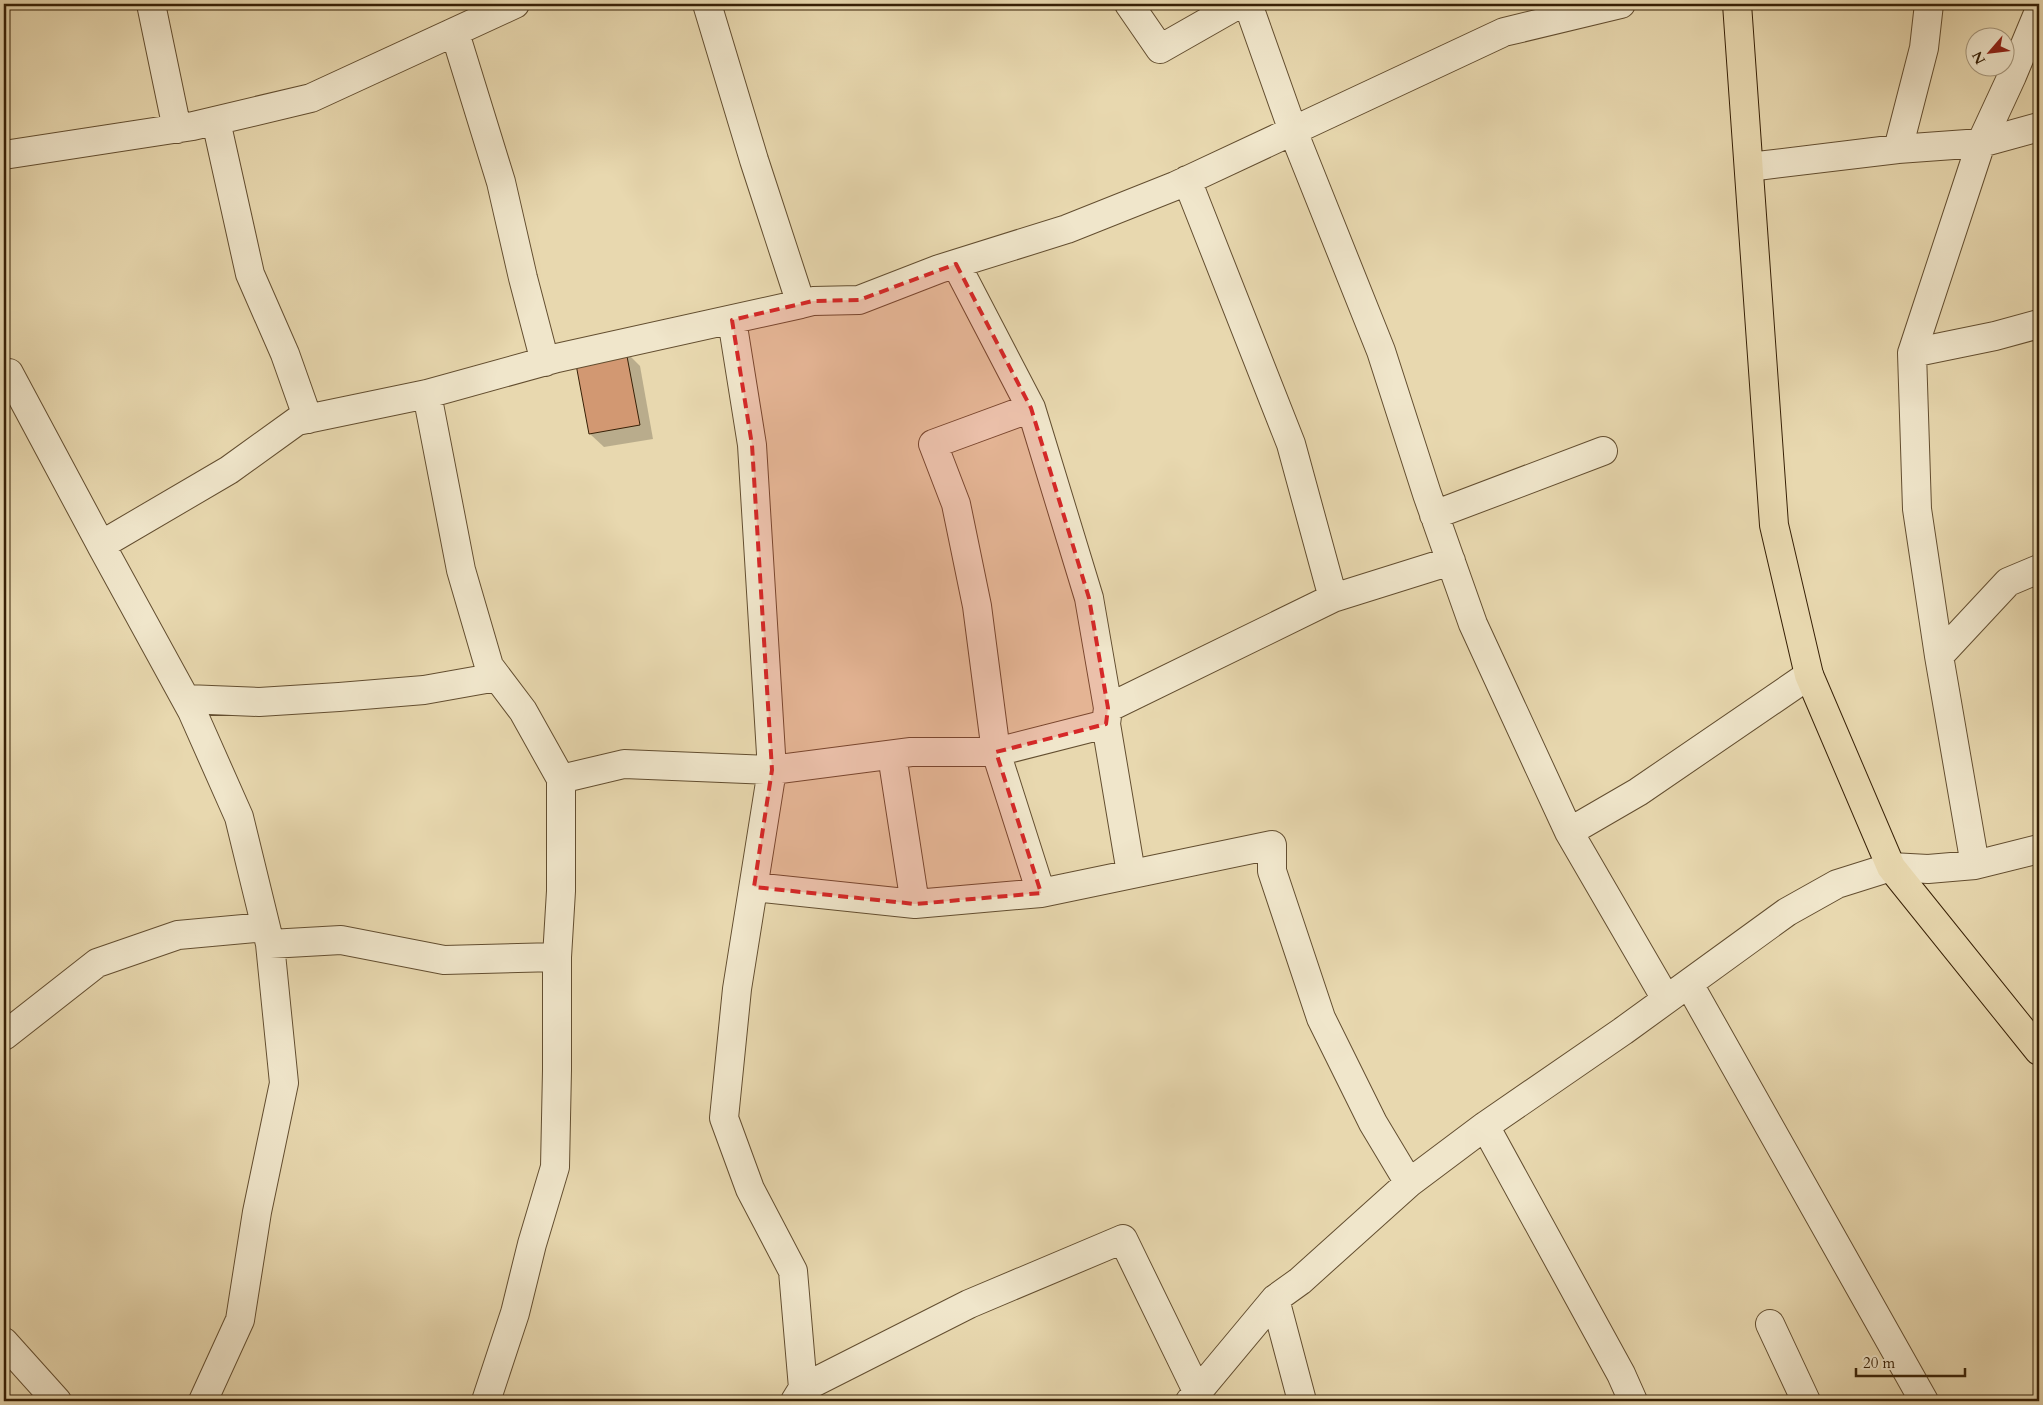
<svg xmlns="http://www.w3.org/2000/svg" width="2043" height="1405" font-family="Cardo,serif">
<style>
.shadow{fill:#0003}
.building{fill:#d29872;stroke:#372006}
.lines{fill:none;stroke-linecap:round;stroke-linejoin:round}
.minor-casing{stroke:#634e30;stroke-width:30}
.major-casing{stroke:#372006;stroke-width:30}
.minor{stroke:#f0e6cb;stroke-width:28}
.major{stroke:#e8d8af;stroke-width:28}
.marked{fill:#d62828;fill-opacity:0.2;stroke:#d62828;stroke-width:4;stroke-dasharray:10 6;stroke-linejoin:round}
</style>
<rect width="100%" height="100%" fill="#e8d8af"/>
<filter id="stains"><feTurbulence type="fractalNoise" baseFrequency=".004" numOctaves="4"/><feColorMatrix values="0 0 0 0 .2 0 0 0 0 .09 0 0 0 0 .02 0 0 0 .5 -.17"/></filter>
<radialGradient id="worn" r=".72"><stop offset=".6" stop-color="#630" stop-opacity="0"/><stop offset="1" stop-color="#630" stop-opacity=".3"/></radialGradient>
<path class="shadow" d="M626,352L640,366L653,439L604,447L590,434Z"/>
<path class="building" d="M626,351L640,425L589,434L575,359Z"/>
<g class="lines">
<g class="minor-casing">
<path id="minor" d="M151,4L177,129
M707,4L754,160L801,304
M1129,4L1160,49L1239,4
M1248,4L1293,131L1381,351L1427,494L1473,624L1569,832L1666,999
M1929,4L1924,48L1898,149L1981,143L2012,76L2039,11
M455,33L501,182L523,278L545,362
M216,121L250,274L285,354L308,419
M4,155L193,126L311,98L515,4
M1749,167L1898,149
M1187,180L1291,444L1333,598
M732,320L752,445L772,770L737,989L724,1118L750,1189L793,1271L803,1388L795,1401
M1912,353L1995,336L2039,324
M9,373L101,545L229,470L297,421L427,394L557,358L801,304L813,301L859,300L939,269L1067,229L1175,186L1504,32L1621,4
M427,394L461,570L489,666L523,711L561,779V891L557,957
M1031,408L1089,598L1108,708
M1434,515L1603,451
M101,545L192,711L239,817L270,944L341,940L444,960L557,957V1070L555,1167L532,1244L515,1313L486,1401
M1939,656L2008,582L2039,569
M186,699L259,702L339,697L424,690L497,677
M892,755L915,904
M561,779L624,764L772,770L911,752H996L977,606L956,504L933,444L1031,408L956,264
M1569,832L1638,792L1809,675
M1975,865L1939,656L1917,509L1912,353L1981,143L2039,127
M1131,873L1106,724L1108,708L1333,598L1451,561
M754,887L915,904L1041,893L996,752L1106,724
M1041,893L1272,845V871L1321,1018L1373,1123L1409,1183
M1689,984L1924,1401
M4,1036L97,963L178,935L265,927
M1485,1126L1621,1374L1633,1401
M1275,1299L1302,1401
M1770,1324L1806,1401
M4,1342L57,1401
M803,1388L969,1304L1123,1239L1197,1391
M203,1401L240,1320L257,1212L284,1083L270,944
M1190,1401L1275,1299L1300,1281L1409,1183L1485,1126L1623,1031L1787,912L1837,884L1891,867L1928,869L1975,865L2039,849"/>
</g>
<g class="major-casing">
<path id="major" d="M1737,4L1774,525L1809,675L1891,867L2039,1051"/>
</g>
<use href="#minor" class="minor"/>
<use href="#major" class="major"/>
</g>
<path class="marked" d="M956,264L1031,408L1089,598L1108,708L1106,724L996,752L1041,893L915,904L754,887L772,770L752,445L732,320L813,301L859,300Z"/>
<rect width="2043" height="1405" fill="none" stroke="#e8d8af" stroke-width="20"/>
<rect x="5" y="5" width="2033" height="1395" fill="none" stroke="#372006" stroke-width="2.5"/>
<rect x="10" y="10" width="2023" height="1385" fill="none" stroke="#372006"/>
<g transform="translate(1990 52) rotate(242)"><circle r="24" fill="#f0e6cb" stroke="#a6977c"/>
<path d="M0-4L9 19L0 12L-9 19Z" fill="#8f2418"/>
<text y="-8" font-size="14" font-weight="bold" text-anchor="middle" fill="#372006">N</text>
</g>
<path d="M1856 1368v8h109v-8" fill="none" stroke="#372006" stroke-width="2.5"/>
<text x="1863" y="1368" font-size="15" fill="#372006" stroke="#f0e6cb" stroke-width="4" paint-order="stroke">20 m</text>
<rect width="100%" height="100%" filter="url(#stains)"/>
<rect width="100%" height="100%" fill="url(#worn)"/>
</svg>
